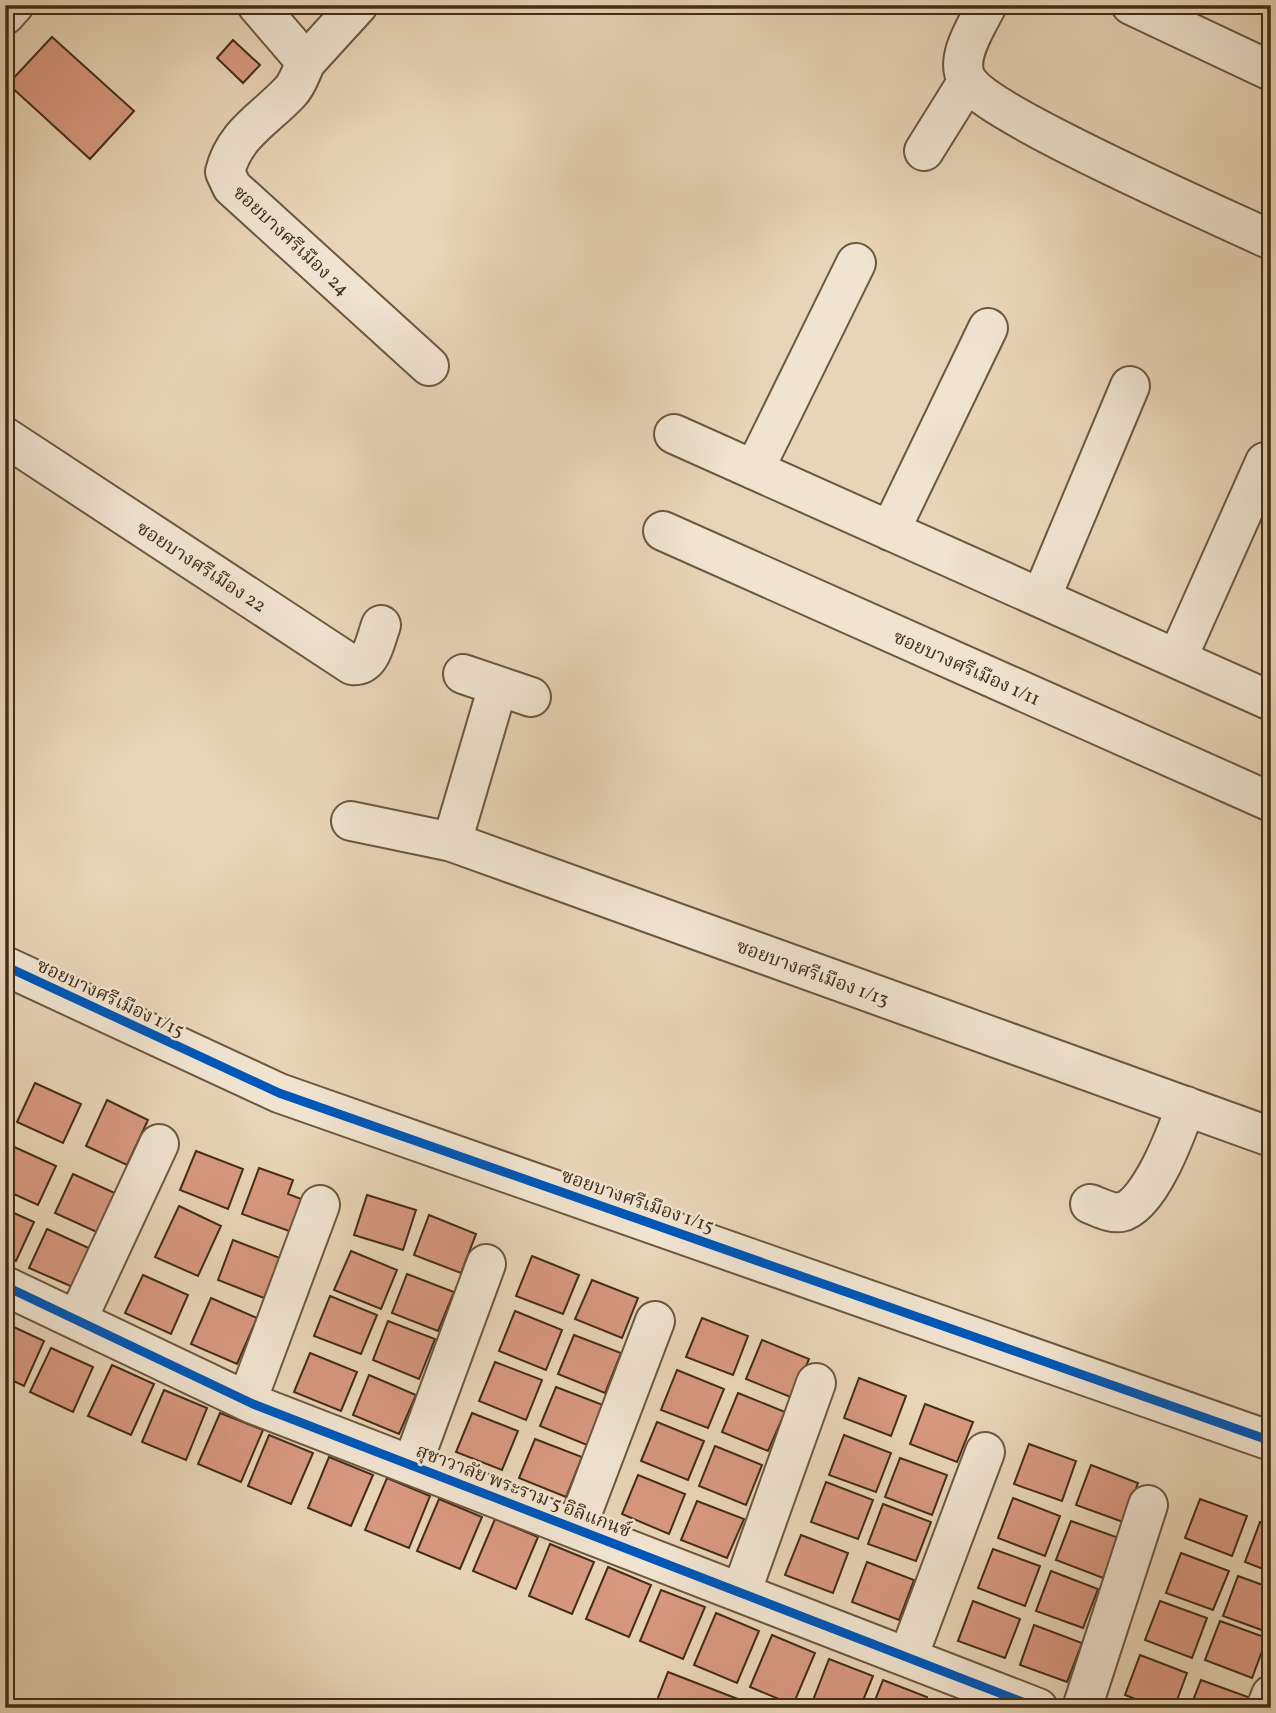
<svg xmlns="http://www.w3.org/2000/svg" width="1276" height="1713" font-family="Vollkorn,'Noto Serif Thai',serif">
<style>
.building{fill:#d8987f;stroke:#432d19;stroke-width:2}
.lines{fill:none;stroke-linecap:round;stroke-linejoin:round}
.minor-casing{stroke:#6c5740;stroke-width:42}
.minor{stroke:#f0e3d0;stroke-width:38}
.cycleway-casing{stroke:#f0e3d0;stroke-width:13}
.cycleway{stroke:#0057b8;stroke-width:9}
.labels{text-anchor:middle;stroke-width:5;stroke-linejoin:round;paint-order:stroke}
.street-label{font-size:19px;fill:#432d19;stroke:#f0e3d0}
</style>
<rect width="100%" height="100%" fill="#e8d4b6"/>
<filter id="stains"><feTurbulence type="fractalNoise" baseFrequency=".00286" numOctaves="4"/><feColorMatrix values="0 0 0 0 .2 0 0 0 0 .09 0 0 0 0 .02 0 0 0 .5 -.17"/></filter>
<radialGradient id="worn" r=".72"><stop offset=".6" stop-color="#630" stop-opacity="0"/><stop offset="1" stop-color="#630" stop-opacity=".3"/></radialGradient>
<path class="building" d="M52,37L134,111L90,159L8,84Z
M233,40L260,65L243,83L217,58Z
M35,1083L81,1104L63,1143L17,1122Z
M107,1100L148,1120L127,1165L86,1146Z
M10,1145L56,1166L38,1205L5,1190V1156Z
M196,1151L243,1169L228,1209L180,1190Z
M259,1168L293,1180L288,1194L304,1200L292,1232L242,1214Z
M73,1174L119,1195L101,1234L55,1213Z
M367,1195L416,1210L403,1250L354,1235Z
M179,1206L221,1226L198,1276L155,1257Z
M5,1209L34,1222L16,1261L5,1256Z
M429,1215L476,1234L461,1273L414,1255Z
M47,1229L93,1250L75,1288L29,1268Z
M233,1240L280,1258L264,1298L218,1280Z
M351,1251L397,1270L381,1309L334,1290Z
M532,1256L579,1275L563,1314L516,1296Z
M407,1274L454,1292L438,1331L392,1313Z
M143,1275L188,1295L171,1334L125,1313Z
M592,1280L638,1298L622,1338L575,1319Z
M330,1296L377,1315L361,1354L314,1336Z
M211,1298L257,1318L237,1364L191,1344Z
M515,1311L562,1330L546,1370L499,1351Z
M702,1318L748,1336L733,1375L686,1357Z
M388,1321L435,1339L419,1379L373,1360Z
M5,1323L44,1341L24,1386L5,1377Z
M574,1335L621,1353L605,1393L558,1374Z
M762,1340L809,1359L793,1398L746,1379Z
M51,1348L93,1367L73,1412L30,1392Z
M310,1353L357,1372L341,1411L294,1392Z
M495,1362L542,1380L526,1420L479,1401Z
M112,1365L154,1384L131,1435L88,1416Z
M677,1370L724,1389L708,1428L661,1410Z
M369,1375L416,1395L399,1434L353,1415Z
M859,1378L906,1396L891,1436L844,1418Z
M556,1387L603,1405L587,1445L540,1426Z
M164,1390L207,1408L186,1460L142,1442Z
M738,1393L785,1412L768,1451L722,1432Z
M925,1404L973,1422L957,1462L910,1444Z
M220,1413L263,1430L241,1482L198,1464Z
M472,1413L518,1431L502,1470L456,1452Z
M657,1422L704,1441L688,1480L641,1461Z
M269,1435L313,1453L291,1504L248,1486Z
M844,1435L891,1453L876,1492L829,1475Z
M535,1439L582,1457L566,1497L519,1478Z
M1029,1444L1076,1461L1062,1501L1014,1484Z
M715,1446L762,1465L746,1505L699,1486Z
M329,1457L373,1475L351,1526L308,1508Z
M900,1458L947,1475L932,1515L885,1497Z
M1091,1465L1138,1483L1123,1522L1076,1505Z
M638,1475L685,1494L669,1534L622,1514Z
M387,1478L430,1496L409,1548L365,1530Z
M826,1482L873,1500L858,1539L811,1522Z
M1013,1498L1060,1516L1045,1556L998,1538Z
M439,1499L482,1517L460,1569L417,1551Z
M1200,1499L1247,1516L1232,1556L1185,1538Z
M697,1501L744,1519L727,1558L681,1540Z
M883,1504L931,1522L916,1561L868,1544Z
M495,1519L538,1537L516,1589L473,1571Z
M1071,1521L1119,1538L1103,1578L1056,1560Z
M1260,1522L1271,1526V1572L1245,1562Z
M801,1535L848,1553L833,1593L785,1575Z
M550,1544L594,1562L572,1614L529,1596Z
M993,1549L1040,1566L1025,1606L978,1588Z
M1181,1553L1229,1571L1213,1610L1166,1593Z
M867,1562L914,1580L899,1620L852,1602Z
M608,1567L651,1585L629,1637L586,1619Z
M1051,1571L1098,1589L1083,1628L1036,1611Z
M1238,1576L1271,1588L1270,1633L1223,1616Z
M661,1590L705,1607L683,1659L640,1641Z
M973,1601L1020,1619L1005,1658L958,1641Z
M1160,1601L1207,1618L1192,1658L1145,1640Z
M716,1613L759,1631L737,1683L694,1665Z
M1220,1621L1267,1638L1252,1678L1205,1660Z
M1034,1625L1082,1643L1067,1682L1020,1665Z
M772,1635L815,1653L793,1705L750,1687Z
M1140,1655L1187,1673L1174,1708H1158L1125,1695Z
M829,1659L873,1676L860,1708H810Z
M668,1672L761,1708H654Z
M883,1680L927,1697L923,1708H872Z
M1201,1680L1248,1697L1244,1708H1190Z"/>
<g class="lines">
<g class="minor-casing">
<path id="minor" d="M257,5L306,62C301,72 298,84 290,92C265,119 234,134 225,172L232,187L429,366
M987,5C977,26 954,58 967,80C988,115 1220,216 1271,240
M1131,5L1271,71
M5,15L14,5
M306,62L358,5
M924,151L967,82
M674,434L1271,701
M5,437L352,665C372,667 375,641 381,625
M754,470L856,263
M663,531L1271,802
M890,531L988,328
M1041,598L1130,386
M1177,659L1265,462
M463,674L531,697
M351,821L452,842L1271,1137
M452,842L498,686
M5,966L279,1093L1271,1441
M1090,1204C1099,1207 1111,1214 1121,1212C1150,1206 1177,1131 1186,1106
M5,1286L253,1404L1038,1708
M77,1320L159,1144
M247,1401L320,1205
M412,1465L486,1264
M576,1529L655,1321
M741,1593L816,1383
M908,1657L985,1452
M1082,1708L1148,1505
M1266,1708L1271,1695"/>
</g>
<use href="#minor" class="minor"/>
<g class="cycleway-casing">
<path id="cycleway" d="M5,966L279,1093L1271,1441
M5,1286L253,1404L1038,1708"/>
</g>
<use href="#cycleway" class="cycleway"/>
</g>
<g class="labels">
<g class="street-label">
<text transform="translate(292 240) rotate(43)" y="7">ซอยบางศรีเมือง 24</text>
<text transform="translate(202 566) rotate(33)" y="7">ซอยบางศรีเมือง 22</text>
<text transform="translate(967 667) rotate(24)" y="7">ซอยบางศรีเมือง 1/11</text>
<text transform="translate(813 972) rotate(20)" y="7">ซอยบางศรีเมือง 1/13</text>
<text transform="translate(111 997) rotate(25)" y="7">ซอยบางศรีเมือง 1/15</text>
<text transform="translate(638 1200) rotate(19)" y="7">ซอยบางศรีเมือง 1/15</text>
<text transform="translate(524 1490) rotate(21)" y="7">สุชาวาลัย พระราม 5 อิลิแกนซ์</text>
</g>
</g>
<rect width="1276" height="1713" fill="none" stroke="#e8d4b6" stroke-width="28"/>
<rect x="7" y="7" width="1262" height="1699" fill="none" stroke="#432d19" stroke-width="3.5"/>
<rect x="14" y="14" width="1248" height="1685" fill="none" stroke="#432d19" stroke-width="2"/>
<rect width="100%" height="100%" filter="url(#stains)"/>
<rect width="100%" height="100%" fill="url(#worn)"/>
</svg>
